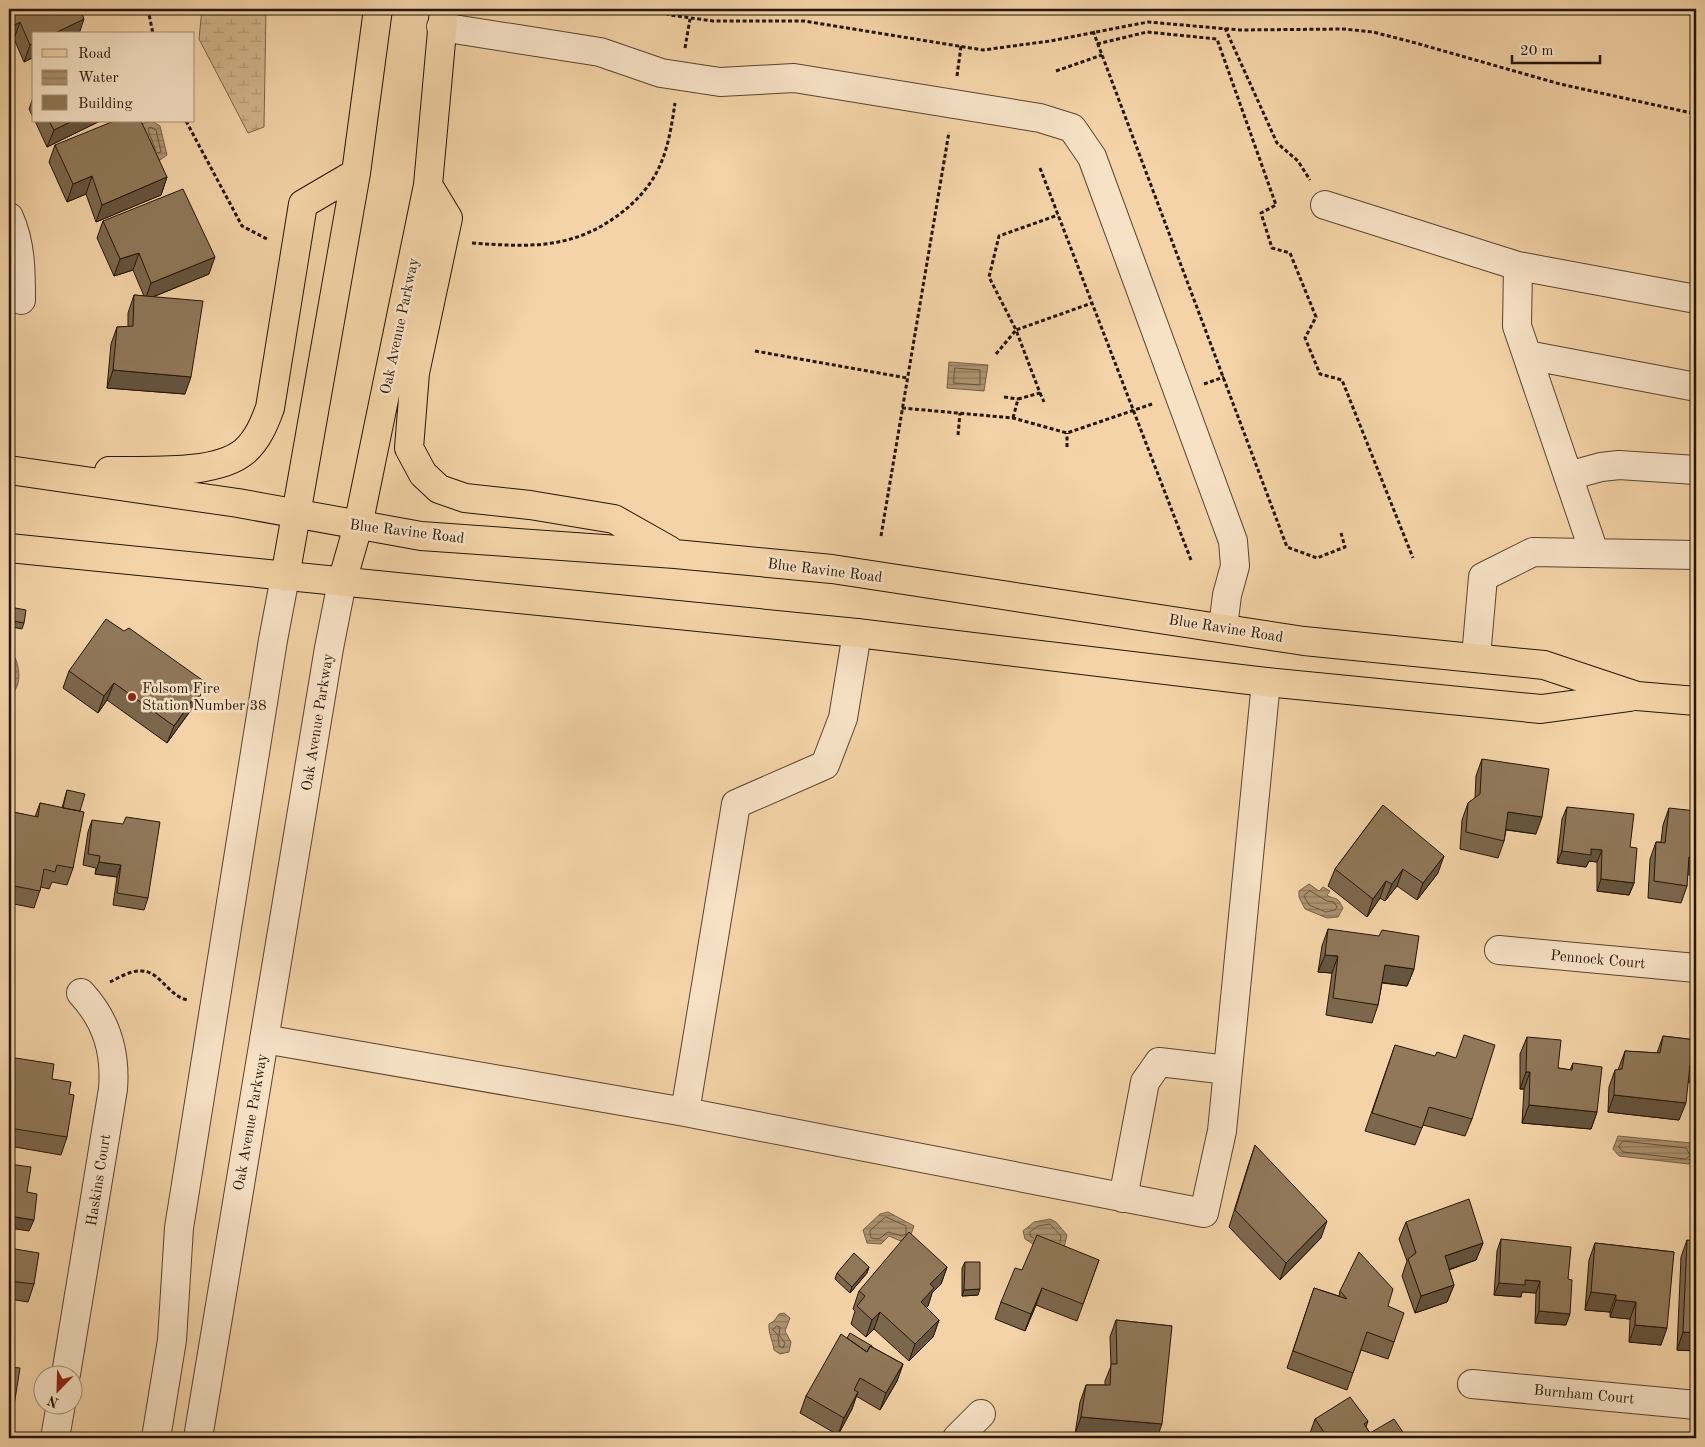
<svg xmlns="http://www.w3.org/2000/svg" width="1705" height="1447" font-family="'Old Standard TT',serif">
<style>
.wetland{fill:url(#wetland-marsh);stroke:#7a6448}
.water{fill:url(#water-rules);stroke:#766145}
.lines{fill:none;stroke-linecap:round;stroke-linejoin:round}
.shore{stroke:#68543a;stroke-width:1}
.minor-casing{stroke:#58452e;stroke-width:30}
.major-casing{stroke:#241605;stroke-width:30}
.path{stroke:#241605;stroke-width:3;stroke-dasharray:4 2.5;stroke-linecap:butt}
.minor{stroke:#f7e2c6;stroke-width:28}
.major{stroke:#f3d3a7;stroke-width:28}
.wall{fill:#7c674d;stroke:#241605}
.shaded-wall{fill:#65543e;stroke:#241605}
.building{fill:#907859;stroke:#241605}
.poi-dot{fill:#8f2418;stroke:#f7e2c6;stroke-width:2}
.labels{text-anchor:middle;stroke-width:5;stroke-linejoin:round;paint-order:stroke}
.street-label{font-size:15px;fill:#241605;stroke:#f7e2c6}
.poi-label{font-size:15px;fill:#241605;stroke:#f7e2c6;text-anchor:start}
</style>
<defs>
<pattern id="wetland-marsh" width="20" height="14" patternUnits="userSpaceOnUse" patternTransform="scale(1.25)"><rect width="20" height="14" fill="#d0b38b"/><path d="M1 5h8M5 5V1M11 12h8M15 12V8" fill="none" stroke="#b29976"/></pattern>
<pattern id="water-rules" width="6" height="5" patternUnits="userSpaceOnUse" patternTransform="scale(1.25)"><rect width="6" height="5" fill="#ad9370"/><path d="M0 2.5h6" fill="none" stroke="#8d775a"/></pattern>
</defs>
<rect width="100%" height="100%" fill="#f3d3a7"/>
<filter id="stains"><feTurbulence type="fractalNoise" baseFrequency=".004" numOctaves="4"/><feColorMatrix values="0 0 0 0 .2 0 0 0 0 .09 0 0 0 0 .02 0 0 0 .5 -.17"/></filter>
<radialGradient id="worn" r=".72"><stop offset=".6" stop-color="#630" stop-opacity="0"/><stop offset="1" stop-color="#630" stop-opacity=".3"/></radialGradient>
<path class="wetland" d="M202,9H266L264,127L248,133L199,39Z"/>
<path class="water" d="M152,121L160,126L167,155L160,160L154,158L141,124Z
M949,362L988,365L984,391L947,388Z
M9,647C19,660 25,686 9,696Z
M1309,884L1319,891L1323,887L1330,891L1327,895C1336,901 1336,894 1343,908L1338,917L1327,918L1305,909L1299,897V891Z
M1618,1136L1691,1143L1696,1155L1689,1164L1619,1156L1613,1149Z
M888,1212L914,1226L910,1237L903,1242L889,1236L881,1244L867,1243L863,1230L880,1214Z
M1050,1219L1056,1222L1067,1235L1064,1248L1042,1242L1033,1244L1025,1239L1023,1231L1034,1222Z
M784,1313L790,1318L785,1331L791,1342L789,1352L780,1354L774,1350C773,1341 768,1333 769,1324L774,1321L779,1314Z"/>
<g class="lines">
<path class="shore" d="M156,151L148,130L150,127L156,130L161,152L157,153
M955,368L980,370V385L954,383Z
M1310,891L1327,901L1334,902L1337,907L1335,910L1326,912L1309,905L1304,896Z
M1623,1141L1686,1148L1690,1155L1686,1159L1623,1152L1619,1147Z
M886,1217L906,1226V1234L902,1236L888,1232L879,1239L871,1238L870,1231Z
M1034,1238L1030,1236V1232L1038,1226L1050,1224L1061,1236L1060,1243
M777,1326L780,1327L779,1335L785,1343L783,1348L779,1346L778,1335L773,1330Z"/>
<g class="minor-casing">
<path id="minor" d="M441,27L600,52L661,73L720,82L794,78L1040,118L1072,128L1092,157L1233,541L1235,566L1227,595L1223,627
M1325,205L1518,266L1696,299
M9,217C21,243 21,272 21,300
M1518,266L1517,326L1594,552
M1527,355L1696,387
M1568,476L1601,467L1619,465L1696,470
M857,633L843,718L825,765L736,804L685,1112L1204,1213L1222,1131L1266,682
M1476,657L1483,577L1533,552L1696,555
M1499,950L1696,968
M264,1039L685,1112
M1123,1198L1145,1082L1159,1062L1228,1070
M66,1374L113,1089C116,1052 107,1021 81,993
M1472,1384L1696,1405
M55,1438L61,1404
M156,1438L172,1340L179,1228L273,640L285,577
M198,1438L329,648L342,582
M957,1438L981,1414"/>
</g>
<g class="major-casing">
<path id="major" d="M428,185L448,218L415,373L409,448L423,474L439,489L465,498L530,505L614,519L669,550
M9,470L238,503L421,536L675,554L832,569L1304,641L1544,665L1637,696L1696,701
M109,471C145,470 216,476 245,451C258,439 264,424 270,408L303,204L356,173
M9,548L857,633L1266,682L1541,709L1630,697
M285,577L356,173L378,9
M342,582L358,526L428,185L444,9"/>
</g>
<path class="path" d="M148,9L153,34
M653,9L670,15L713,21H804L983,50L1050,41L1148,22L1240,30L1344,29L1373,32L1412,42L1560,84L1696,114
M1225,28L1277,143L1298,161L1310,180
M1093,31L1287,547L1317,558L1345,547L1341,533
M1097,44L1147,32L1217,39L1276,205L1261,213L1272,248L1290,253L1316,317L1305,338L1320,374L1342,380L1413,558
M685,48L690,19
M1056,71L1102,55
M957,76L961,46
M186,121L242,226L269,240
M1040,168L1191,560
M472,243C529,247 573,250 621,213C638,200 653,183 661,163C669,144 672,123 675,103
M755,351L907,378
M996,354L1016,330L989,277L999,236L1058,215
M1204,384L1224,377
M1040,393L1044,402
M1004,397L1018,399
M902,408L1013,418L1067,433L1152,404
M1013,418L1018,399L1040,393L1016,330L1092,303
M958,435L960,413
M1067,447V433
M881,536L949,132
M110,982C118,978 130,971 139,971C160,969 168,997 188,1000"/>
<use href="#minor" class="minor"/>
<use href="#major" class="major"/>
</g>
<path class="wall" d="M9,9L34,34V57L24,62L14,39L9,42Z
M34,95V119L29,109Z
M35,121H100L47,147Z
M55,145L167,177L161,195L96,222L86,194L67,202L49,162Z
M103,221L209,274L153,297L185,394L107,388L111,344L117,327H128V313L134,295L144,296L133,270L114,276L97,238Z
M10,607L24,623L22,629L12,627L10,640L9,645V609Z
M124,631L205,682L199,699L167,743L107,700L98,713L63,688L69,671Z
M1482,759L1536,834L1506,830L1504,841L1498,858L1460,849L1462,820L1468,803L1475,798L1476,776Z
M67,790L80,811L73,868L67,885L52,882L49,889L41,887L34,908L9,903V825L13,812L35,817L40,803L62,808Z
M1383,805L1438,873L1417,900L1397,886L1385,901L1380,898L1367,917L1328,886L1335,869Z
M1567,807L1630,847L1634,883L1629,895L1597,891V862L1589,861L1586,867L1557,863L1562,819Z
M1669,808L1687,886L1681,903L1648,898L1650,859L1656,842H1661L1663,825Z
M92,820L148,898L144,910L113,905L117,877L95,874L96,868L83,865L88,832Z
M1328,929L1414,969L1407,986L1382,983L1378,1005L1372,1023L1326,1015L1332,973L1318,972L1322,946Z
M1663,1036L1696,1040V1078L1695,1082H1688L1679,1120L1608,1112L1609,1087L1615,1070H1618L1625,1051L1657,1053Z
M1527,1037L1558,1068L1570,1070L1573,1063L1597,1112L1591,1129L1522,1123L1524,1089H1520V1054Z
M1395,1045L1472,1119L1465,1136L1423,1125L1415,1145L1365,1131Z
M9,1057L52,1079L69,1094L67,1137L61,1155L9,1146Z
M1255,1145L1321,1238L1280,1280L1229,1227L1249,1163Z
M1406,1222L1483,1243L1476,1260L1449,1270L1454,1285L1447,1302L1415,1313L1402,1276L1407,1261L1399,1239Z
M1501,1239L1568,1279L1566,1325L1535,1323L1536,1293L1522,1292L1521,1297L1494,1295L1497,1251Z
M1687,1240L1696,1351L1677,1350L1681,1257Z
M1595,1243L1674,1252L1661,1345L1629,1342L1630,1319L1610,1317V1312L1585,1310L1589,1260Z
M9,1248L34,1284L28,1302L9,1299V1301Z
M1099,1260L1077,1321L1036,1305L1025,1331L995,1319L1001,1302L1022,1270Z
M965,1262L978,1295L962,1296V1268Z
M869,1267L867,1273L850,1293L835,1279L837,1273Z
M947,1267L941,1284L932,1293L928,1306L926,1307L939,1320L933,1337L909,1361L874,1329L866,1337L851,1324L855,1311L853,1309L859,1291Z
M1314,1288L1339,1296L1340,1291L1388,1306L1394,1342L1388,1359L1361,1350L1347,1390L1287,1368Z
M1116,1320L1172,1326L1075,1434L1080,1402L1086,1385H1105V1381L1111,1366L1110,1337Z
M847,1338L872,1347L903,1364L897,1381L880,1410L856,1396L852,1409L838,1435L800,1413L806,1396Z
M9,1367L13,1412L9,1423Z
M1315,1419L1368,1421L1366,1427L1370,1433L1407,1438H1310L1309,1436Z"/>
<path class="shaded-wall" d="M84,19L79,34H53Z
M20,22L14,39L9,42V32L11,27Z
M34,43V57L24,62L30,45Z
M72,121H100L47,147L54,130Z
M92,176L86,194L67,202L73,184Z
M167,177L161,195L96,222L102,205Z
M139,253L133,270L114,276L120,259Z
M215,257L209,274L145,300L151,283Z
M113,370L191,377L185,394L107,388Z
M205,682L199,699L167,743L174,726Z
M114,683L107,700L98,713L104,696Z
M1508,812L1542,817L1536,834L1502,829Z
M1591,849L1602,850L1597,862L1589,861L1586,867L1557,863L1562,851Z
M1444,856L1438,873L1417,900L1423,883Z
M1689,857L1696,858V876L1683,874Z
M99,862L121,865L117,877L95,874Z
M1403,869L1397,886L1385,901L1392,884Z
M1601,879L1634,883L1629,895L1597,891Z
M1386,881L1380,898L1367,917L1373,899Z
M1325,955L1338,956L1332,973L1318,972Z
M1385,965L1414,969L1407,986L1379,982Z
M1690,1065H1696V1078L1695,1082H1684Z
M1526,1072H1530L1524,1089H1520Z
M1614,1095L1686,1103L1679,1120L1608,1112Z
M1529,1105L1597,1112L1591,1129L1522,1123Z
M9,1216L34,1220L29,1231L9,1228Z
M1327,1221L1321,1238L1280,1280L1286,1263Z
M1483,1243L1476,1260L1438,1273L1445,1256Z
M869,1267L867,1273L850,1293L852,1287Z
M947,1267L941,1284L932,1293L928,1306L915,1319L921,1302L930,1284Z
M1525,1280L1540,1281L1536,1293L1522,1292L1521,1297L1494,1295L1499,1283Z
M1454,1285L1447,1302L1415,1313L1421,1296Z
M1042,1288L1036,1305L1025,1331L1031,1314Z
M980,1289L978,1295L962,1296L964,1290Z
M1591,1292L1616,1295L1610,1312L1585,1310Z
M1616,1300L1636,1302L1630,1319L1610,1317Z
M1539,1311L1570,1314L1566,1325L1535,1323Z
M880,1312L874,1329L866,1337L872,1320Z
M939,1320L933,1337L909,1361L915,1344Z
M1635,1325L1667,1328L1661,1345L1629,1342Z
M1683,1332L1696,1333V1351L1677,1350Z
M903,1364L897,1381L880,1410L886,1393Z
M858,1392L852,1409L838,1435L844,1418Z
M1081,1417L1162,1424L1157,1438H1120L1075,1434Z"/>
<path class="building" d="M9,9H80L84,19L53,34H34V43L30,45L20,22L11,27L9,23Z
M49,121H72L54,130Z
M114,121H141L167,177L102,205L92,176L73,184L55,145Z
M183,189L215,257L151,283L139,253L120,259L103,221Z
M134,295L203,301L191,377L113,370L117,327L133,326Z
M10,607L26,610L24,623L13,621V618L9,617Z
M9,617L13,618L10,640H9Z
M106,619L124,631L129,628L205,682L174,726L114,683L104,696L69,671Z
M1482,759L1549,769L1542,817L1508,812L1504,841L1466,832L1468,803L1480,794Z
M67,790L85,794L80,811L63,808Z
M40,803L84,812L73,868L57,865L55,872L44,869L40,891L9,885V836L13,812L38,817Z
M1383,805L1444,856L1423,883L1403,869L1392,884L1386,881L1373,899L1335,869Z
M1567,807L1634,814L1630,847L1637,848L1634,883L1601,879L1602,850L1591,849V855L1562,851Z
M1669,808L1696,811V858L1689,857L1687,886L1654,881L1656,842L1665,843Z
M126,817L160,822L148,898L117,893L121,865L99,862L100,856L88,854L92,820L123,824Z
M1328,929L1379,936L1382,930L1419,936L1414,969L1385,965L1378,1005L1333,998L1338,956L1325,955Z
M1464,1035L1495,1045L1472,1119L1429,1107L1422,1128L1372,1113L1395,1045L1435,1056L1437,1052L1456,1058Z
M1663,1036L1696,1040V1065H1690L1686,1103L1614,1095L1615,1070L1622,1069L1625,1051L1660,1053Z
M1527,1037L1561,1040L1558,1068L1572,1070L1573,1063L1602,1067L1597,1112L1529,1105L1530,1072H1526Z
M9,1057L54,1064L52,1079L71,1082L69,1094L74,1095L67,1137L9,1128Z
M1255,1145L1327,1221L1286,1263L1235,1210Z
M9,1164L31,1167L27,1192L37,1194L34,1220L9,1216Z
M1469,1199L1483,1243L1445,1256L1454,1285L1421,1296L1408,1259L1416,1253L1406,1222Z
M909,1232L947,1267L930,1284L934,1288L921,1302L939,1320L915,1344L880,1312L872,1320L857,1306L865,1296L859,1291Z
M1037,1235L1099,1260L1083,1304L1042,1288L1031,1314L1001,1302L1015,1268L1022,1270Z
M1501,1239L1571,1247L1568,1279L1572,1280L1570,1314L1539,1311L1540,1281L1525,1280V1285L1499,1283Z
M1687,1240L1696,1241V1333L1683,1332Z
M1595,1243L1674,1252L1667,1328L1635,1325L1636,1302L1616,1300V1295L1591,1292Z
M9,1248L39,1253L34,1284L9,1281Z
M1359,1252L1393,1289L1388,1306L1404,1313L1394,1342L1367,1332L1353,1373L1293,1351L1314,1288L1347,1299L1340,1291Z
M854,1253L869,1267L852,1287L837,1273Z
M965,1262H980V1289L964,1290Z
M1116,1320L1172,1326L1162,1424L1081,1417L1086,1385H1110L1111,1364H1117Z
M850,1333L872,1346V1347L870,1346L867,1352L847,1338Z
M841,1334L867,1352L870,1346L903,1364L886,1393L860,1378L854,1390L858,1392L844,1418L806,1396Z
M9,1367L20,1368L13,1412L9,1411Z
M1350,1397L1368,1421L1364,1424L1370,1433L1394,1419L1407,1438H1328L1315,1419Z
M793,1432L807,1438H790Z"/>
<circle class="poi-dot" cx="132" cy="697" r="5"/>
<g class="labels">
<g class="street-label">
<text transform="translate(399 326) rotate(-78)" y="5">Oak Avenue Parkway</text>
<text transform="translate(407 531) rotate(7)" y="5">Blue Ravine Road</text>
<text transform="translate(825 570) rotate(7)" y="5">Blue Ravine Road</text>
<text transform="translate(1226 628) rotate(9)" y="5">Blue Ravine Road</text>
<text transform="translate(317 722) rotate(-81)" y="5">Oak Avenue Parkway</text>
<text transform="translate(1598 959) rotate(5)" y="5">Pennock Court</text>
<text transform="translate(250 1122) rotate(-80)" y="5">Oak Avenue Parkway</text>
<text transform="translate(98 1180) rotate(-81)" y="5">Haskins Court</text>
<text transform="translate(1584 1394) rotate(5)" y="5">Burnham Court</text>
</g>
<g class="poi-label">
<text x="142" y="693">Folsom Fire<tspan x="142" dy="17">Station Number 38</tspan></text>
</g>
</g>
<rect width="1705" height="1447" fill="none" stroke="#f3d3a7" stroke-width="30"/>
<rect x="10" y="10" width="1685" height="1427" fill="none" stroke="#241605" stroke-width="2.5"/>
<rect x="15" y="15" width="1675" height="1417" fill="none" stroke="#241605"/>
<rect x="32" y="32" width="162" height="90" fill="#f7e2c6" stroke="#a39079"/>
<rect x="42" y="49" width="25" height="8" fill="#f3d3a7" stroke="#a39079"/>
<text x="78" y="58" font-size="15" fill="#241605">Road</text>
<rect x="42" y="70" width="25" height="15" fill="url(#water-rules)" stroke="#a39079"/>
<text x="78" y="82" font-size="15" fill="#241605">Water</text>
<rect x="42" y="95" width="25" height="15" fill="#907859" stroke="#a39079"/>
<text x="78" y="108" font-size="15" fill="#241605">Building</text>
<g transform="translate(58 1390) rotate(203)"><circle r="24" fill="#f7e2c6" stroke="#a39079"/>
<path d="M0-4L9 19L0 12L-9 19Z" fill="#8f2418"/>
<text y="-8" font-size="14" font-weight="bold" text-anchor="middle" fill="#241605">N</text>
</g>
<path d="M1512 55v8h88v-8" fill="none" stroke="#241605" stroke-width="2.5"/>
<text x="1520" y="55" font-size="15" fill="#241605" stroke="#f7e2c6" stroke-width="4" paint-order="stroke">20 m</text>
<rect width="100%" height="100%" filter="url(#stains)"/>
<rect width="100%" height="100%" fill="url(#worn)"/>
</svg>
